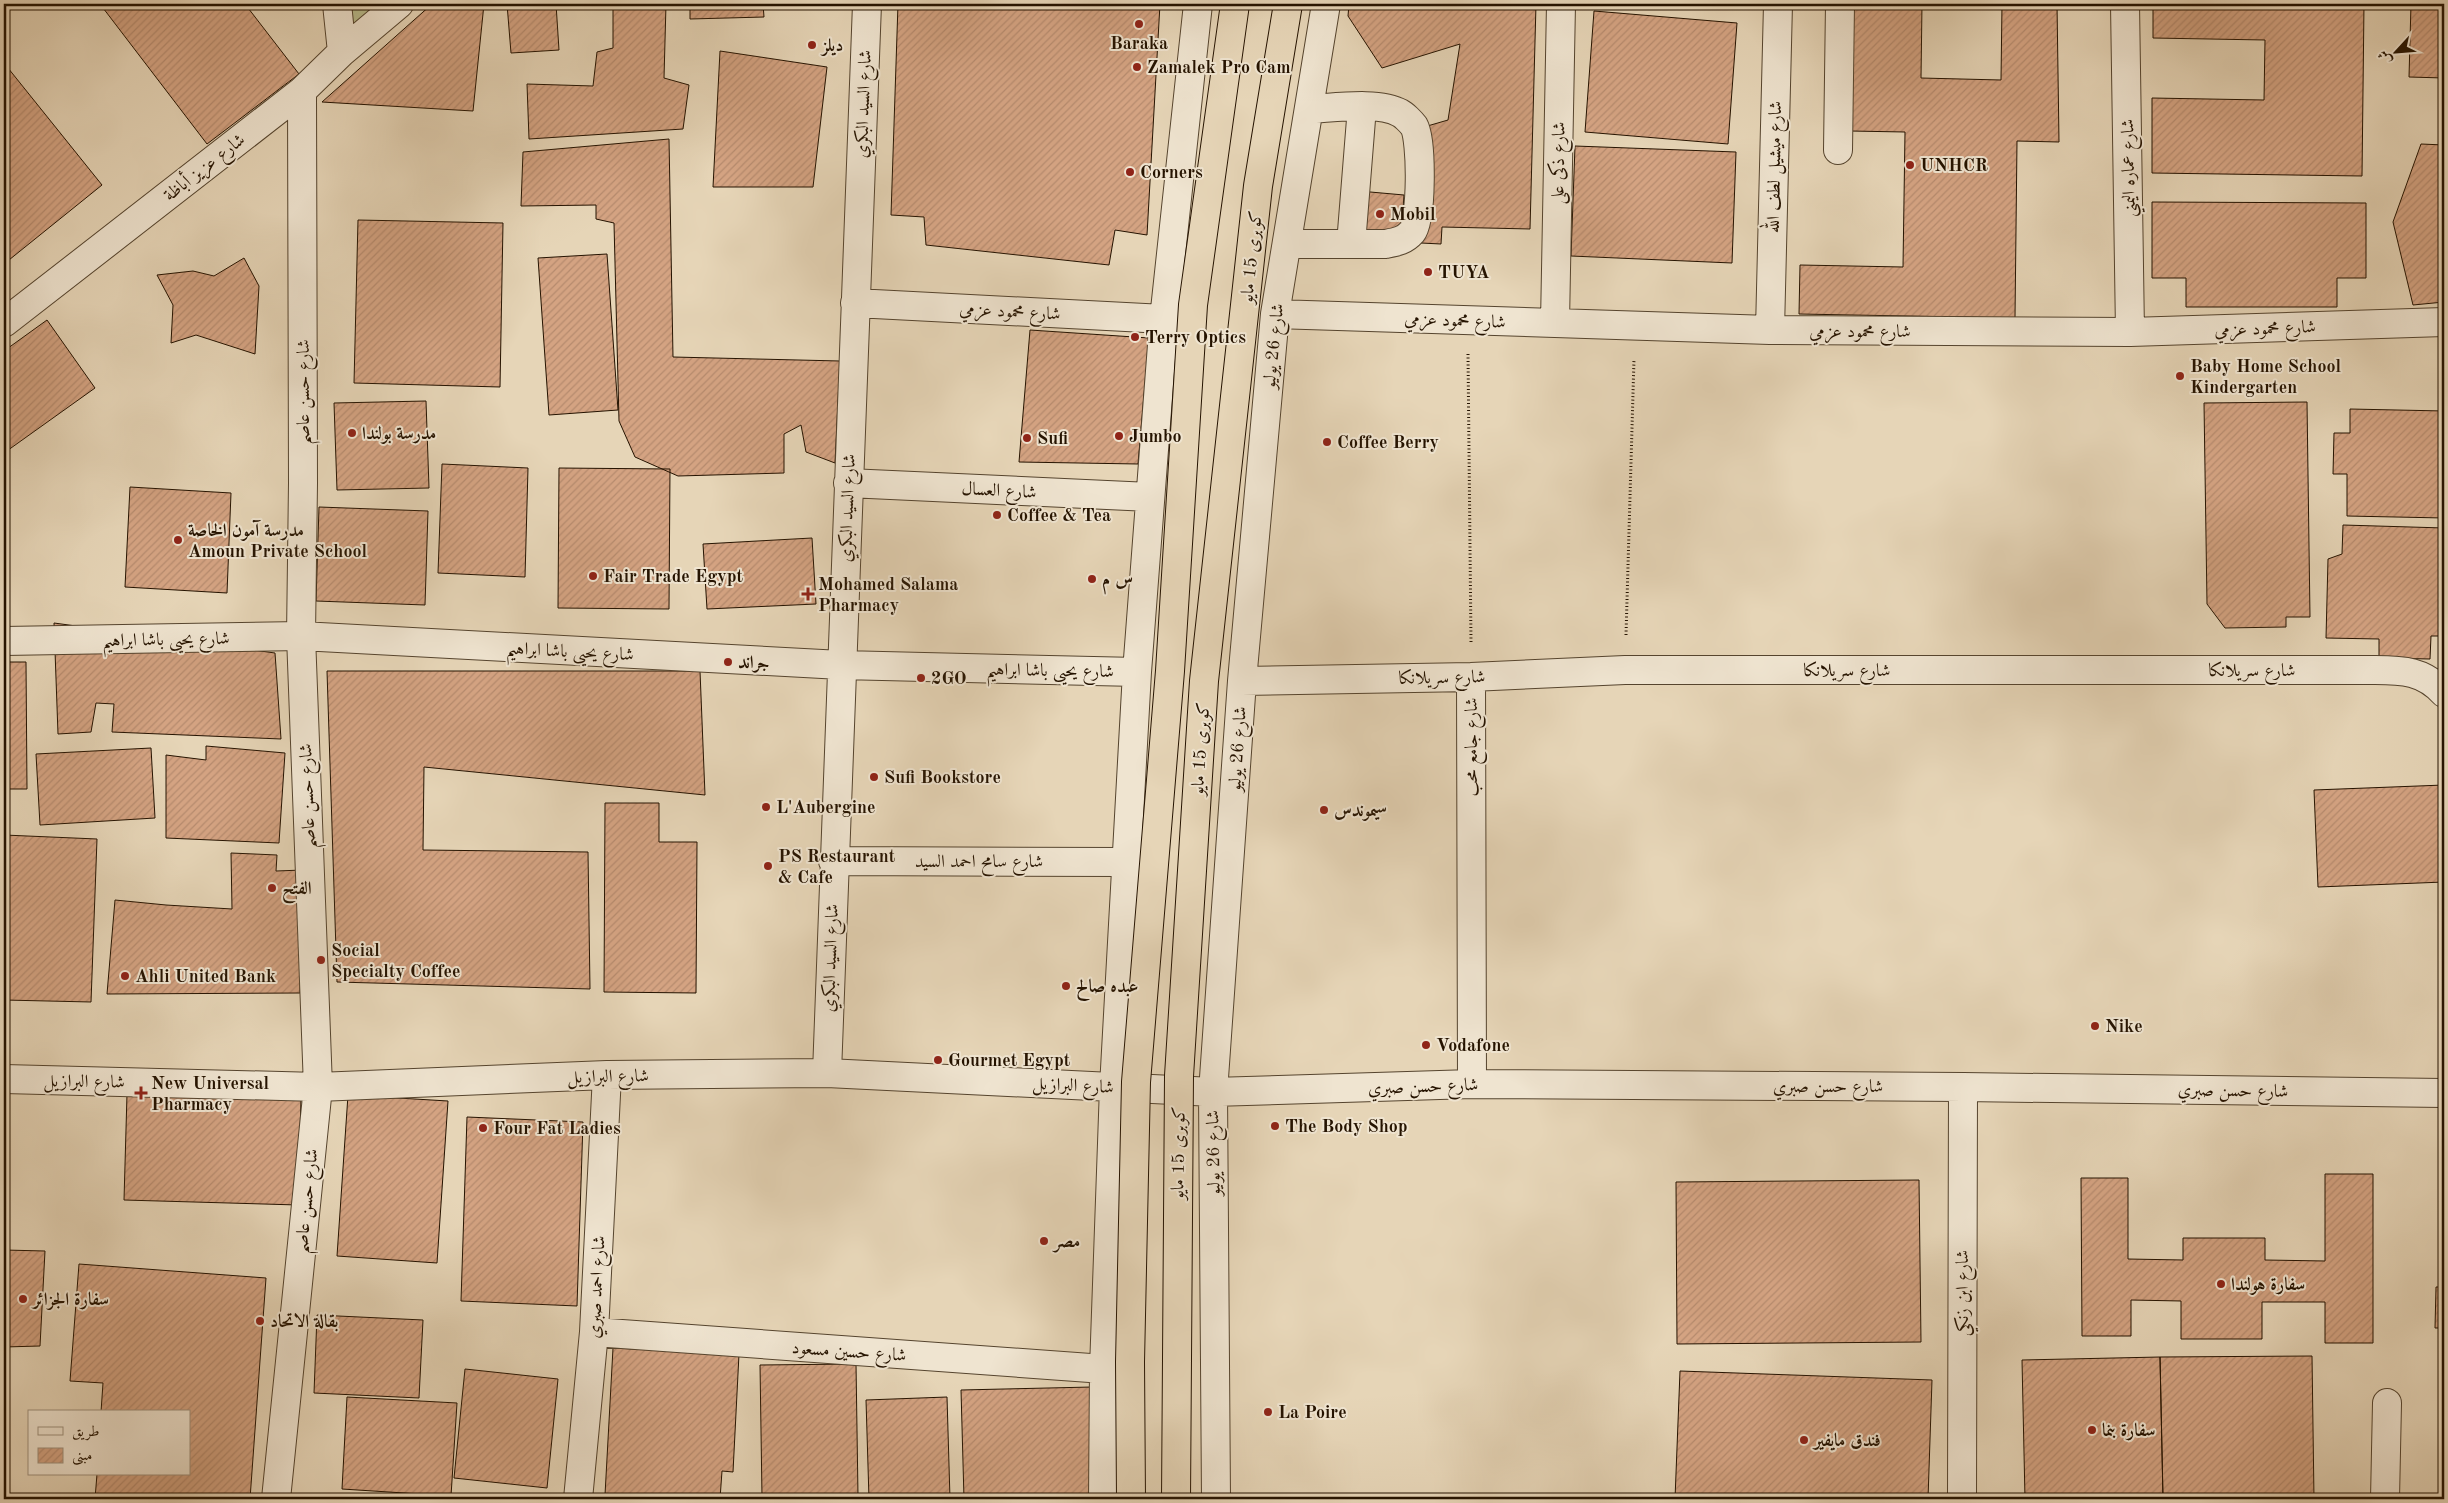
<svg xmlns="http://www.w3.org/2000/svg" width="2448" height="1503" font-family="'Old Standard TT',Amiri,serif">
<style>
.grass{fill:#b8bc8c;stroke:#6e6846}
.building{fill:url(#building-hatch);stroke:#251300}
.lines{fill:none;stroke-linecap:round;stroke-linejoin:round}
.minor-casing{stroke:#55442e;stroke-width:30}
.path{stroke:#251300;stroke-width:3;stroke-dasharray:1 2.5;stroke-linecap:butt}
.minor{stroke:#efe4d0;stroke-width:28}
.highway-bridge-casing{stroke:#251300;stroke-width:30;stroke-linecap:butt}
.highway-bridge{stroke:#e6d5b7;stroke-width:28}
.poi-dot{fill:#8f2418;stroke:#efe4d0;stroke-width:2}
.labels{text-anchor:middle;stroke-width:4;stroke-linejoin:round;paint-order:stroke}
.poi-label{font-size:18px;font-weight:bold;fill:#251300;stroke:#efe4d0;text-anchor:start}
.street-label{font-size:18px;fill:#251300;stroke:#efe4d0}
</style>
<defs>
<pattern id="building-hatch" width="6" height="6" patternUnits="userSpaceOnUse" patternTransform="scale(1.25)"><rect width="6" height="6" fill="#d4a382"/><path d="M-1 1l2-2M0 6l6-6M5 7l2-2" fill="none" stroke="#b68b6e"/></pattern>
</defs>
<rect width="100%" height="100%" fill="#e6d5b7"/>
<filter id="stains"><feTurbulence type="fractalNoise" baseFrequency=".004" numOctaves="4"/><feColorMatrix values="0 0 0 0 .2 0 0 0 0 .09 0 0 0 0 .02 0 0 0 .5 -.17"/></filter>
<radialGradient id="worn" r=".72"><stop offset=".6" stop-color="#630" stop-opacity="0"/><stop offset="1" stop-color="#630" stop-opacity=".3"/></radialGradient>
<path class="grass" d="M339,4H386L347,36Z"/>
<path class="building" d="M100,4H245L299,74L207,144Z
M432,4H484L473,111L322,102Z
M507,4H556L559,50L511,53Z
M613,4H666L664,78L689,85L683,129L529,139L527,84L593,86L597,52L613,48Z
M690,4H763L764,17L690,19Z
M898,4H1160L1147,235L1115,230L1109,265L926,245L924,217L891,215Z
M1349,4H1536L1530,229L1442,227L1441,244L1421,243L1424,127L1448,120L1460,44L1382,68L1348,16Z
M1851,4H1922L1921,78L2001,80L2002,4H2057L2059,142L2017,141L2015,318L1799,314L1800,265L1903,267L1905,132L1850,131Z
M2153,4H2364L2362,176L2152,173V98L2264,100L2265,40L2153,38Z
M2411,4H2444V78L2409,77Z
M1594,11L1737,23L1728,144L1585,132Z
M720,51L827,67L813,187H713Z
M4,63L102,185L4,264Z
M669,139L673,357L840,361L835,463L806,452L801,425L784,434V473L678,476L635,457L619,421L614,223L596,219V205L521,206L523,152Z
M2421,144L2444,145V302L2413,305L2393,222Z
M1575,146L1736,152L1732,263L1571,256Z
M1359,191L1404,195L1401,238L1355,234Z
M2152,202L2366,203V278H2337V307H2186V278H2152Z
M358,220L503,223L500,387L354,383Z
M607,254L618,410L549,415L538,258Z
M244,258L259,286L255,354L196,335L171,343L173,305L157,275L193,271L214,276Z
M47,320L95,388L4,453V351Z
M1030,330L1149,338L1138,464L1019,462Z
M426,401L429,488L337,490L334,403Z
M2307,402L2310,617H2286V627L2225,628L2207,604L2204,403Z
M2350,409L2444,411V518L2347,516V474H2333L2334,433H2350Z
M442,464L528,468L525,577L438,573Z
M559,468L670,469L669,609L558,608Z
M130,487L231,493L227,593L125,587Z
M319,507L428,511L425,605L316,601Z
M2343,525L2444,528V636H2431L2430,659L2379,658V639L2326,638L2328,559L2342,554Z
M812,538L816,604L707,609L703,544Z
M54,623L275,653L281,739L112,732L114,704L96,703L91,732L58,734Z
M4,662H26L27,789H4Z
M327,671H700L705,795L424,767L423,850L588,852L590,989L337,982Z
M206,746L285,753L279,843L166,838V755L206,760Z
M151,748L155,818L40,825L36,754Z
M2444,785V882L2318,887L2314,790Z
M605,803H659V842H697L696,993L604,992Z
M4,835L97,839L91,1002L4,1000Z
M231,853L277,855L276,871L303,870L300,993L107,994L115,900L166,905L232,909Z
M127,1094L301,1099L298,1205L124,1200Z
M348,1095L448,1101L437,1263L337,1256Z
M467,1117L583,1122L577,1306L461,1301Z
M2325,1174H2373V1343H2325V1302H2262V1339H2181V1301L2131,1300V1336H2082L2081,1178H2128V1259L2183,1260V1238H2265V1260L2325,1261Z
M1919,1180L1921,1342L1677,1344L1676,1182Z
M4,1250L45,1251L40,1346L4,1347Z
M79,1264L266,1278L250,1499H95L97,1474H189V1412H101L103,1383L70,1381Z
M2436,1287H2444V1328H2435Z
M317,1315L423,1320L419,1398L314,1393Z
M613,1348L739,1354L733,1472L722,1471L720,1499L605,1495Z
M2312,1356L2314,1499H2163L2160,1357Z
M2160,1357L2163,1499H2025L2022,1360Z
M856,1364L858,1496L762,1497L760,1365Z
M465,1369L558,1379L547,1488L454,1478Z
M1680,1371L1932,1380L1928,1499H1675Z
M1092,1387L1095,1499H964L961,1390Z
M347,1397L457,1403L451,1496L342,1489Z
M947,1397L950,1499H869L866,1400Z"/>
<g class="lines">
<g class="minor-casing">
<path id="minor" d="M337,4L342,52
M2125,4L2130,332
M1838,150L1840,4
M1287,244H1385C1396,242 1404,241 1412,232C1422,220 1422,140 1414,126C1411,122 1404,115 1400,113C1379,101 1333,108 1309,109
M1351,244L1362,107
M855,303L1164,319
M1275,314L1770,330L2130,332L2444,322
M4,323L302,91L342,52L399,4
M1555,323L1561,4
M1770,330L1778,4
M848,483L1150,497
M4,641L301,636L841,665L1137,672
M1471,677L1472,1084
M1242,681L1471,677L1625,670H2375C2403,670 2424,671 2444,693
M833,861L1125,862
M827,1073L867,4
M4,1079L318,1087L607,1075L827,1073L1213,1092L1472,1084L1963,1087L2444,1093
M594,1332L1104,1369
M276,1499L318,1087L301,636L303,483L302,91
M578,1499L594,1332L607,1075
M1103,1499L1104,1369L1114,1087L1137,672L1164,319L1198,4
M1216,1499L1213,1092L1242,681L1275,314L1326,4
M1962,1499L1963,1087
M2385,1499L2387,1403"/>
</g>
<path class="path" d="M1468,354L1471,642
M1626,635L1634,359"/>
<use href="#minor" class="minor"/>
<g class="highway-bridge-casing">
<path id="highway-bridge" d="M1131,1499L1130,1362L1136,1082L1170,671L1193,305L1235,4
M1176,1499L1179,1076L1204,681L1258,186L1288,4"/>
</g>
<use href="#highway-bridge" class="highway-bridge"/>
</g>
<g class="poi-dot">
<circle cx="1139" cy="24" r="5"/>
<circle cx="812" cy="45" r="5"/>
<circle cx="1137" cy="67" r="5"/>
<circle cx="1910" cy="165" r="5"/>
<circle cx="1130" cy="172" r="5"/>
<circle cx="1380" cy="214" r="5"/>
<circle cx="1428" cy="272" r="5"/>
<circle cx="1135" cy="337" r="5"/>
<circle cx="2180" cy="376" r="5"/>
<circle cx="352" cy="433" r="5"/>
<circle cx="1119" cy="436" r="5"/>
<circle cx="1027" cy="438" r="5"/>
<circle cx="1327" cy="442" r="5"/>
<circle cx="997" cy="515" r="5"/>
<circle cx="178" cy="540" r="5"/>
<circle cx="593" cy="576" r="5"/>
<circle cx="1092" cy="579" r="5"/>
<path d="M805.5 586.5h5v5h5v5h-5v5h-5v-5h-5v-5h5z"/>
<circle cx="728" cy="662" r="5"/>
<circle cx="921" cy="678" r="5"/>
<circle cx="874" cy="777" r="5"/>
<circle cx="766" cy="807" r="5"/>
<circle cx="1324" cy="810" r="5"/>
<circle cx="768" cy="866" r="5"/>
<circle cx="272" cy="888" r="5"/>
<circle cx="321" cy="960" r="5"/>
<circle cx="125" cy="976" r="5"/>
<circle cx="1066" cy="986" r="5"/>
<circle cx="2095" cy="1026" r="5"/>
<circle cx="1426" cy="1045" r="5"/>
<circle cx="938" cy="1060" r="5"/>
<path d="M138.5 1085.5h5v5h5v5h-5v5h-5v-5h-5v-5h5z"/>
<circle cx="1275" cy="1126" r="5"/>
<circle cx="483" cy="1128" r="5"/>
<circle cx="1044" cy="1241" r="5"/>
<circle cx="2221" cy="1284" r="5"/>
<circle cx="23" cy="1299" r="5"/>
<circle cx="260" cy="1321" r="5"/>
<circle cx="1268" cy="1412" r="5"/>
<circle cx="2092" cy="1430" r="5"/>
<circle cx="1804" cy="1440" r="5"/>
</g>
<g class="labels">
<g class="poi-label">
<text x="1139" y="49" text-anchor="middle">Baraka</text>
<text x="822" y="51">ديلز</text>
<text x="1147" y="73">Zamalek Pro Cam</text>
<text x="1920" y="171">UNHCR</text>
<text x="1140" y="178">Corners</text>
<text x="1390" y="220">Mobil</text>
<text x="1438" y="278">TUYA</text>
<text x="1145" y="343">Terry Optics</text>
<text x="2190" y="372">Baby Home School<tspan x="2190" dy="21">Kindergarten</tspan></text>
<text x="362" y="439">مدرسة بولندا</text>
<text x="1129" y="442">Jumbo</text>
<text x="1037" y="444">Sufi</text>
<text x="1337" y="448">Coffee Berry</text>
<text x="1007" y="521">Coffee &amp; Tea</text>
<text x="188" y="536">مدرسة آمون الخاصة<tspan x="188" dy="21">Amoun Private School</tspan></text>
<text x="603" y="582">Fair Trade Egypt</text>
<text x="1102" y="585">س م</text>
<text x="818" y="590">Mohamed Salama<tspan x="818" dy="21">Pharmacy</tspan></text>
<text x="738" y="668">جراند</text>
<text x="931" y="684">2GO</text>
<text x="884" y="783">Sufi Bookstore</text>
<text x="776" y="813">L'Aubergine</text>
<text x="1334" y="816">سيموندس</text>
<text x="778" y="862">PS Restaurant<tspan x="778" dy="21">&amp; Cafe</tspan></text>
<text x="282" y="894">الفتح</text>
<text x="331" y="956">Social<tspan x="331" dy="21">Specialty Coffee</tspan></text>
<text x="135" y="982">Ahli United Bank</text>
<text x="1076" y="992">عبده صالح</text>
<text x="2105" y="1032">Nike</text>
<text x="1436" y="1051">Vodafone</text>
<text x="948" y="1066">Gourmet Egypt</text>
<text x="151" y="1089">New Universal<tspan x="151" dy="21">Pharmacy</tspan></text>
<text x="1285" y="1132">The Body Shop</text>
<text x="493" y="1134">Four Fat Ladies</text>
<text x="1054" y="1247">مصر</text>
<text x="2231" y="1290">سفارة هولندا</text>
<text x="33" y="1305">سفارة الجزائر</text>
<text x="270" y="1327">بقالة الاتحاد</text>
<text x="1278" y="1418">La Poire</text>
<text x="2102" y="1436">سفارة بنما</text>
<text x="1814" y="1446">فندق مايفير</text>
</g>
<g class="street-label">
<text transform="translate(863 104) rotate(-88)" y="6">شارع السيد البكري</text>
<text transform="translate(1558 163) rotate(-89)" y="6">شارع ذكى على</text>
<text transform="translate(204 167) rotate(-38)" y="6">شارع عزيز أباظة</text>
<text transform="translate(1774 167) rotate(-89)" y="6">شارع ميشيل لطف الله</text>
<text transform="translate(2128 168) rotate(-91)" y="6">شارع عماره اليمني</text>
<text transform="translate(1251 257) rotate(-84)" y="6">كوبرى 15 مايو</text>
<text transform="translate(1010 311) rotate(3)" y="6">شارع محمود عزمي</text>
<text transform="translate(1455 320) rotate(2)" y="6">شارع محمود عزمي</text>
<text transform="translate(2265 328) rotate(-2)" y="6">شارع محمود عزمي</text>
<text x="1860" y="337">شارع محمود عزمي</text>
<text transform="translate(1273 346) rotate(-84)" y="6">شارع 26 يوليو</text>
<text transform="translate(303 392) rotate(-90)" y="6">شارع حسن عاصم</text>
<text transform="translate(999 490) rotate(3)" y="6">شارع العسال</text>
<text transform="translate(847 508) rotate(-88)" y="6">شارع السيد البكري</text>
<text transform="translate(166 639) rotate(-1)" y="6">شارع يحيى باشا ابراهيم</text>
<text transform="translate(570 651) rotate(3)" y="6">شارع يحيى باشا ابراهيم</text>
<text transform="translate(1050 670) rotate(1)" y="6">شارع يحيى باشا ابراهيم</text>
<text x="1847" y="676">شارع سريلانكا</text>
<text x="2252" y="676">شارع سريلانكا</text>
<text transform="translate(1442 677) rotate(-1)" y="6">شارع سريلانكا</text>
<text transform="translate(1471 747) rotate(-90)" y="6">شارع جامع محب</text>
<text transform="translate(1200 749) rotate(-86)" y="6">كوبرى 15 مايو</text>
<text transform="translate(1237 749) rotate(-86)" y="6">شارع 26 يوليو</text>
<text transform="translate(307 796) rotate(-92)" y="6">شارع حسن عاصم</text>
<text x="979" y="867">شارع سامح احمد السيد</text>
<text transform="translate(830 958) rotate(-88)" y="6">شارع السيد البكري</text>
<text transform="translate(608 1076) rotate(-1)" y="6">شارع البرازيل</text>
<text transform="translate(84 1081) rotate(1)" y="6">شارع البرازيل</text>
<text transform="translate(1073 1085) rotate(3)" y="6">شارع البرازيل</text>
<text transform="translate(1423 1086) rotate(-2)" y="6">شارع حسن صبري</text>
<text x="1828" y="1092">شارع حسن صبري</text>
<text transform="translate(2233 1090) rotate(1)" y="6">شارع حسن صبري</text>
<text transform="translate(1178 1153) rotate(-89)" y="6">كوبرى 15 مايو</text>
<text transform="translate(1213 1153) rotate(-91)" y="6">شارع 26 يوليو</text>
<text transform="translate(306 1201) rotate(-84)" y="6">شارع حسن عاصم</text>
<text transform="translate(596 1287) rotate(-87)" y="6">شارع احمد صبري</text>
<text transform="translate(1962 1293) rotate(-90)" y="6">شارع ابن زنكي</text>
<text transform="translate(849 1351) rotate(4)" y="6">شارع حسين مسعود</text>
</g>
</g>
<rect width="2448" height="1503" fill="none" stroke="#e6d5b7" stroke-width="20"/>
<rect x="5" y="5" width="2438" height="1493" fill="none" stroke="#251300" stroke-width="2.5"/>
<rect x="10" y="10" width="2428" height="1483" fill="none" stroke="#251300"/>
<rect x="28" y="1410" width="162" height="65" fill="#efe4d0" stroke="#9e907d"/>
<rect x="38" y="1427" width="25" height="8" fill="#efe4d0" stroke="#9e907d"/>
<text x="72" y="1436" font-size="15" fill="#251300">طريق</text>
<rect x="38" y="1448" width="25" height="15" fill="url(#building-hatch)" stroke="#9e907d"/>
<text x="72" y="1460" font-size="15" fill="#251300">مبنى</text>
<g transform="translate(2396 52) rotate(244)" stroke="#efe4d0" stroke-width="4" paint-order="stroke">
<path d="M0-4L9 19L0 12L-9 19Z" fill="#251300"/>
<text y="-8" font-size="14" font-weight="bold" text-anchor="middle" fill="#251300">ش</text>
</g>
<rect width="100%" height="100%" filter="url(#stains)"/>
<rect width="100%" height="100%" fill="url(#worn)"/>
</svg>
